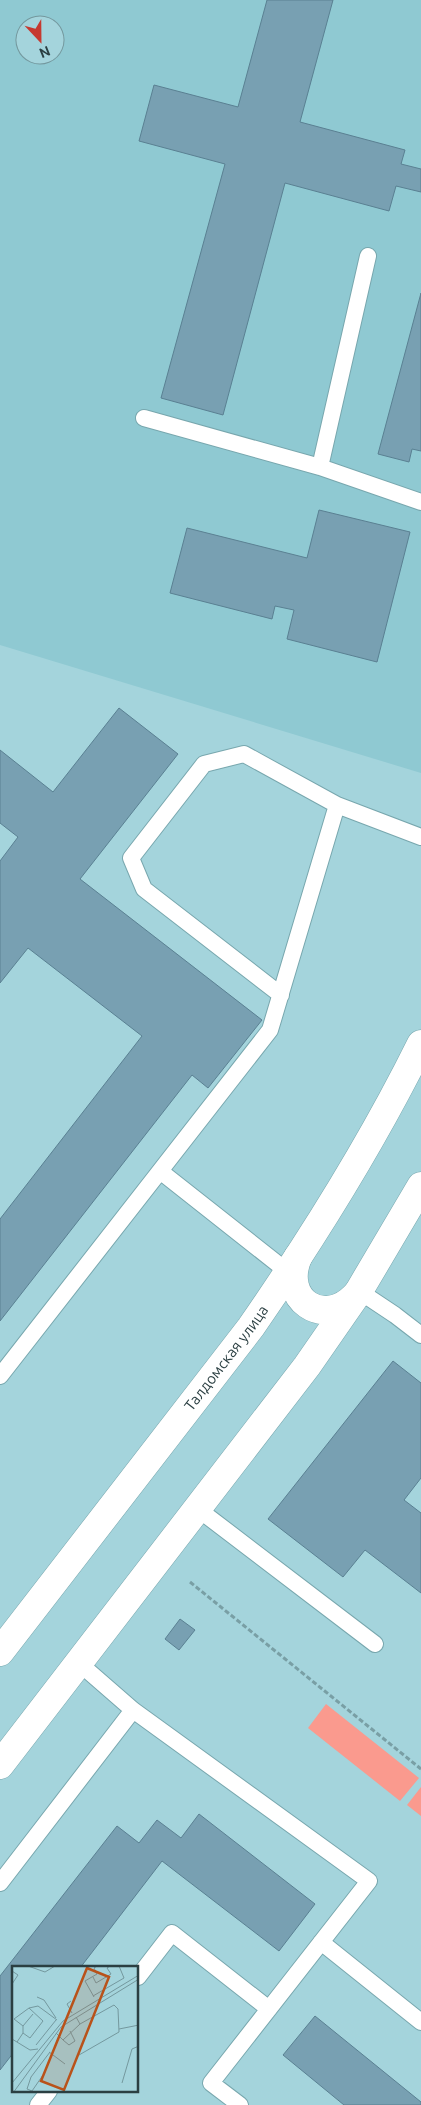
<svg xmlns="http://www.w3.org/2000/svg" width="421" height="2105" font-family="Ubuntu,sans-serif">
<style>
.built{fill:#8fc9d2;fill-rule:evenodd}
.green{fill:#fa9a8e}
.building{fill:#78a0b2;stroke:#5a8092}
.lines{fill:none;stroke-linecap:round;stroke-linejoin:round}
.service-casing{stroke:#78a7ae;stroke-width:18}
.tertiary-casing{stroke:#78a7ae;stroke-width:29}
.secondary-casing{stroke:#78a7ae;stroke-width:29}
.path{stroke:#799fa5;stroke-width:3;stroke-dasharray:5 2.5;stroke-linecap:butt}
.service{stroke:#fff;stroke-width:16}
.tertiary{stroke:#fff;stroke-width:28}
.secondary{stroke:#fff;stroke-width:28}
.labels{text-anchor:middle;stroke-width:5;stroke-linejoin:round;paint-order:stroke}
.street-label{font-size:15px;fill:#2b3f42;stroke:#a4d4dc}
.inset-road{fill:none;stroke:#74989e;stroke-width:1}
.view{fill:#b9521a;fill-opacity:0.15;stroke:#b9521a;stroke-width:2.5}
.inset-edge{fill:none;stroke:#2b3f42;stroke-width:2.5}
</style>
<rect width="100%" height="100%" fill="#a4d4dc"/>
<path class="built" d="M0,0H421V773L0,645ZM25,25H55V55H25Z"/>
<path class="green" d="M326,1704L419,1778L400,1801L308,1728Z
M421,1787V1816L407,1805Z"/>
<path class="building" d="M267,0H333L300,122L405,150L401,164L421,169V192L396,186L389,211L285,183L223,415L161,398L225,164L139,141L154,85L238,107Z
M421,293V451L412,449L409,462L378,454Z
M319,510L410,532L377,662L287,639L294,610L275,606L272,619L170,593L187,528L307,558Z
M119,708L178,754L80,879L262,1020L208,1088L192,1075L0,1321V1219L142,1036L28,948L0,983V861L18,837L0,823V750L53,792Z
M393,1361L421,1383V1478L404,1500L421,1513V1593L365,1550L343,1577L268,1519Z
M180,1619L195,1630L179,1650L165,1639Z
M199,1814L315,1904L279,1951L162,1861L80,1968H14V2052L0,2070V1976L117,1826L139,1843L157,1820L181,1838Z
M315,2016L421,2102V2105H344L283,2055Z"/>
<g class="lines">
<g class="service-casing">
<path id="service" d="M144,418L320,467L421,502
M320,467L368,256
M281,995L144,889L131,858L204,764L244,754L337,805
M288,1272L160,1171L270,1030L337,805L421,837
M359,1291L395,1315L421,1335
M0,1376L160,1171
M198,1509L375,1644
M79,1663L133,1710L369,1881L211,2083L240,2105
M0,1883L133,1710
M321,1942L421,2022
M138,1977L172,1933L269,2009
M38,2105L49,2091"/>
</g>
<g class="tertiary-casing">
<path id="tertiary" d="M298,1257C280,1299 323,1329 355,1296"/>
</g>
<g class="secondary-casing">
<g id="secondary">
<path id="s1" d="M0,1652L251,1327C314,1236 372,1143 421,1044"/>
<path d="M0,1765L307,1366L359,1291L421,1186"/>
</g>
</g>
<path class="path" d="M190,1582L421,1769"/>
<use href="#service" class="service"/>
<use href="#tertiary" class="tertiary"/>
<use href="#secondary" class="secondary"/>
</g>
<g class="labels">
<g class="street-label">
<text dy="5" stroke="none"><textPath href="#s1" startOffset="371">Талдомская улица</textPath></text>
</g>
</g>
<g transform="translate(12 1966)">
<rect width="126" height="126" fill="#a4d4dc"/>
<path class="inset-road" d="M16,0L33,6L43,0M0,5L6,9L0,18M81,11L84,17L99,8L95,2L98,0M81,30L112,12L107,0M25,31L32,34L44,52M82,31L73,15L85,8L82,2L85,0M59,35L55,38L60,47M11,60L21,48M107,63L127,59M11,67V60L2,53L17,42M44,67L51,74L68,58L64,51M0,73L18,84L26,83M51,74L57,79L63,75L58,65M5,76L11,67L18,72L31,55L17,42L26,40L45,54M24,79L44,54M37,86L53,98M67,89L107,66L106,43L102,39L68,58M31,109L20,125L15,123L19,111L38,86M0,117L51,55L127,9M110,117L120,83L127,80M1,127L49,61L127,13"/>
<path class="view" d="M75,2L97,11L52,124L29,115Z"/>
<rect width="126" height="126" class="inset-edge"/>
</g>
<g transform="translate(40 40) rotate(158)"><circle r="24" fill="#a4d4dc" stroke="#74989e"/>
<path d="M0-4L9 19L0 12L-9 19Z" fill="#c63930"/>
<text y="-8" font-size="14" font-weight="bold" text-anchor="middle" fill="#2b3f42">N</text>
</g>
</svg>
